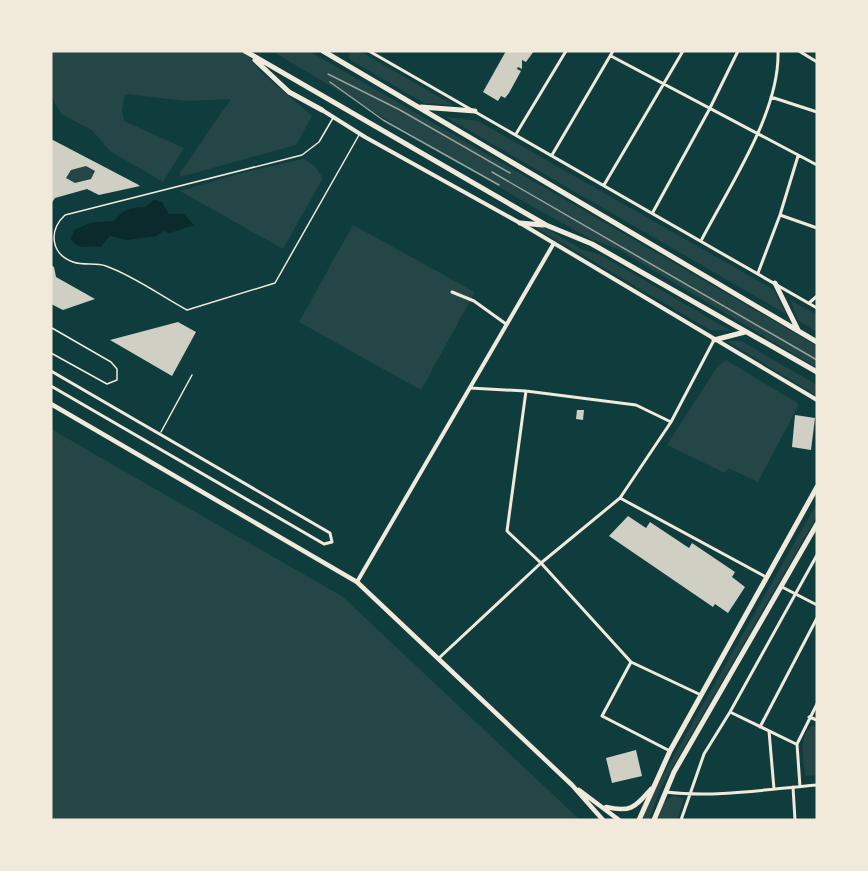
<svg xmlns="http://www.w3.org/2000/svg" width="868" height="871" font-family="Lora,serif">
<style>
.green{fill:#244646}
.water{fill:#0a2a2b}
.building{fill:#cfcfc3;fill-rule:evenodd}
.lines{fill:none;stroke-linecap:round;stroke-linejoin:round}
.service{stroke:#f1e9da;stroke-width:1.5}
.minor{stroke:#f1e9da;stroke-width:3}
.tertiary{stroke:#f1e9da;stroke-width:4}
.secondary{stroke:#f1e9da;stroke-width:4.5}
.primary{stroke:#f1e9da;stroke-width:5}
.trunk{stroke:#f1e9da;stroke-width:5}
.tram{stroke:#97a49c;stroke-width:1.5}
</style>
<rect width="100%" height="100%" fill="#0f3d3e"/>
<path class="green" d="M51,51H239L248,54L259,70L312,116L296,145L180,177V173L231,99L187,101L125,94L122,110L124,121L184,148L163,182L110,151L92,130L61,114L51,95Z
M272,51H309L817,346V368L618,249L591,239L521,200Z
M349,51H359L453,105L424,103L352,61L349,58Z
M446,117L478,121L774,290L786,314Z
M303,159L314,165L323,178L283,249L180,191L238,174Z
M86,166L95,171L91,179L75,183L66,178L71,170Z
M353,225L475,292L421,390L299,322Z
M541,225L581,249L601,255L731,331L710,330L533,226Z
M790,300L817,315V332L799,321Z
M727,341H741L817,385V396Z
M726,360L799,404L758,482L728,468L725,473L667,445L717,367Z
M51,429L343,597L580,820H51Z
M817,503V516L660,789L649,820H641L657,786Z
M813,726L817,727V775L806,776C803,762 798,733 813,726Z
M673,796L684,798L677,820H657L663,803Z"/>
<path class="water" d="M154,200L162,202L169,214H184L194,225L170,233L163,231L157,236L126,240L110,236L101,247C88,244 79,252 71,239L74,230L90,223L114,221C123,209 132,207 145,207Z"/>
<path class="building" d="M506,51H534L526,62L522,60V69L518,67L517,69L521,71L509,93L505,98L501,96L498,101L483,92Z
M51,139L137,184L140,186L99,195L87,189L55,198L51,204ZM86,166L95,171L91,179L75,183L66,178L71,170Z
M51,265L54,267L56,277L95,299L63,310L51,304Z
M178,322L196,332L172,376L110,340Z
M577,410H584L583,420L576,419Z
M795,415L815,418L811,450L792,447Z
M628,516L646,528L650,522L689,548L692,543L735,572L732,577L745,587L728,613L715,604L713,607L609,536Z
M636,750L642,776L612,783L606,758Z"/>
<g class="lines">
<path class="service" d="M333,118L319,142L302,155L65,215C48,231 51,254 73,262C84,266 96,262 106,266C134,276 161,296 187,310L275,283L359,135
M51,353L107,384L117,380V369L111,362L52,328
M161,432L192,375"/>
<path class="minor" d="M369,51L817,308
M799,51L817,62
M611,56L817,165
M771,97L817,112
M516,134L566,51
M552,155L613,51
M604,185L683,51
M653,212L709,110L738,51
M780,215L817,228
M702,239C730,185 780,112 778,51
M758,273L780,215L798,156
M452,292L474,301L506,324
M809,303L817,296
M51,371L330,533L332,542L324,544L51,386
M470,388L526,391L636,405L671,422
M526,391L507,531L541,563L631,662L701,695
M620,498L766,577
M782,587L817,605
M439,658L541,563L620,498L671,422L714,340
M631,662L602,716L670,751
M730,712L796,744
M809,717L817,720
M760,727L817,618
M769,731L774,789
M793,787L795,820
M800,787L797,744L817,704
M666,792C716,798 767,789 817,785
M681,820L704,754L730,712L817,555"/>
<path class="tertiary" d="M322,110L365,137L520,223L817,400
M357,582L554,243"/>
<path class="secondary" d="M51,404L357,582L572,785L603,820
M579,790L619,820
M606,807C631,813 635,807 651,789"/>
<path class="primary" d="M639,820L670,751L817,487
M654,820L674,772L817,524"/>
<path class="trunk" d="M245,51L546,225L592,244L817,372
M323,51L817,342
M255,60L289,92L322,110
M421,107L475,111
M520,223L543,225
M775,283L798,330
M714,340L745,332"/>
<path class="tram" d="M328,74L400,110L510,173
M330,82L383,120L499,185
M492,172L817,360"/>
</g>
<rect width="868" height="871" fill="none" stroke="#f1e9da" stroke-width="105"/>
</svg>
